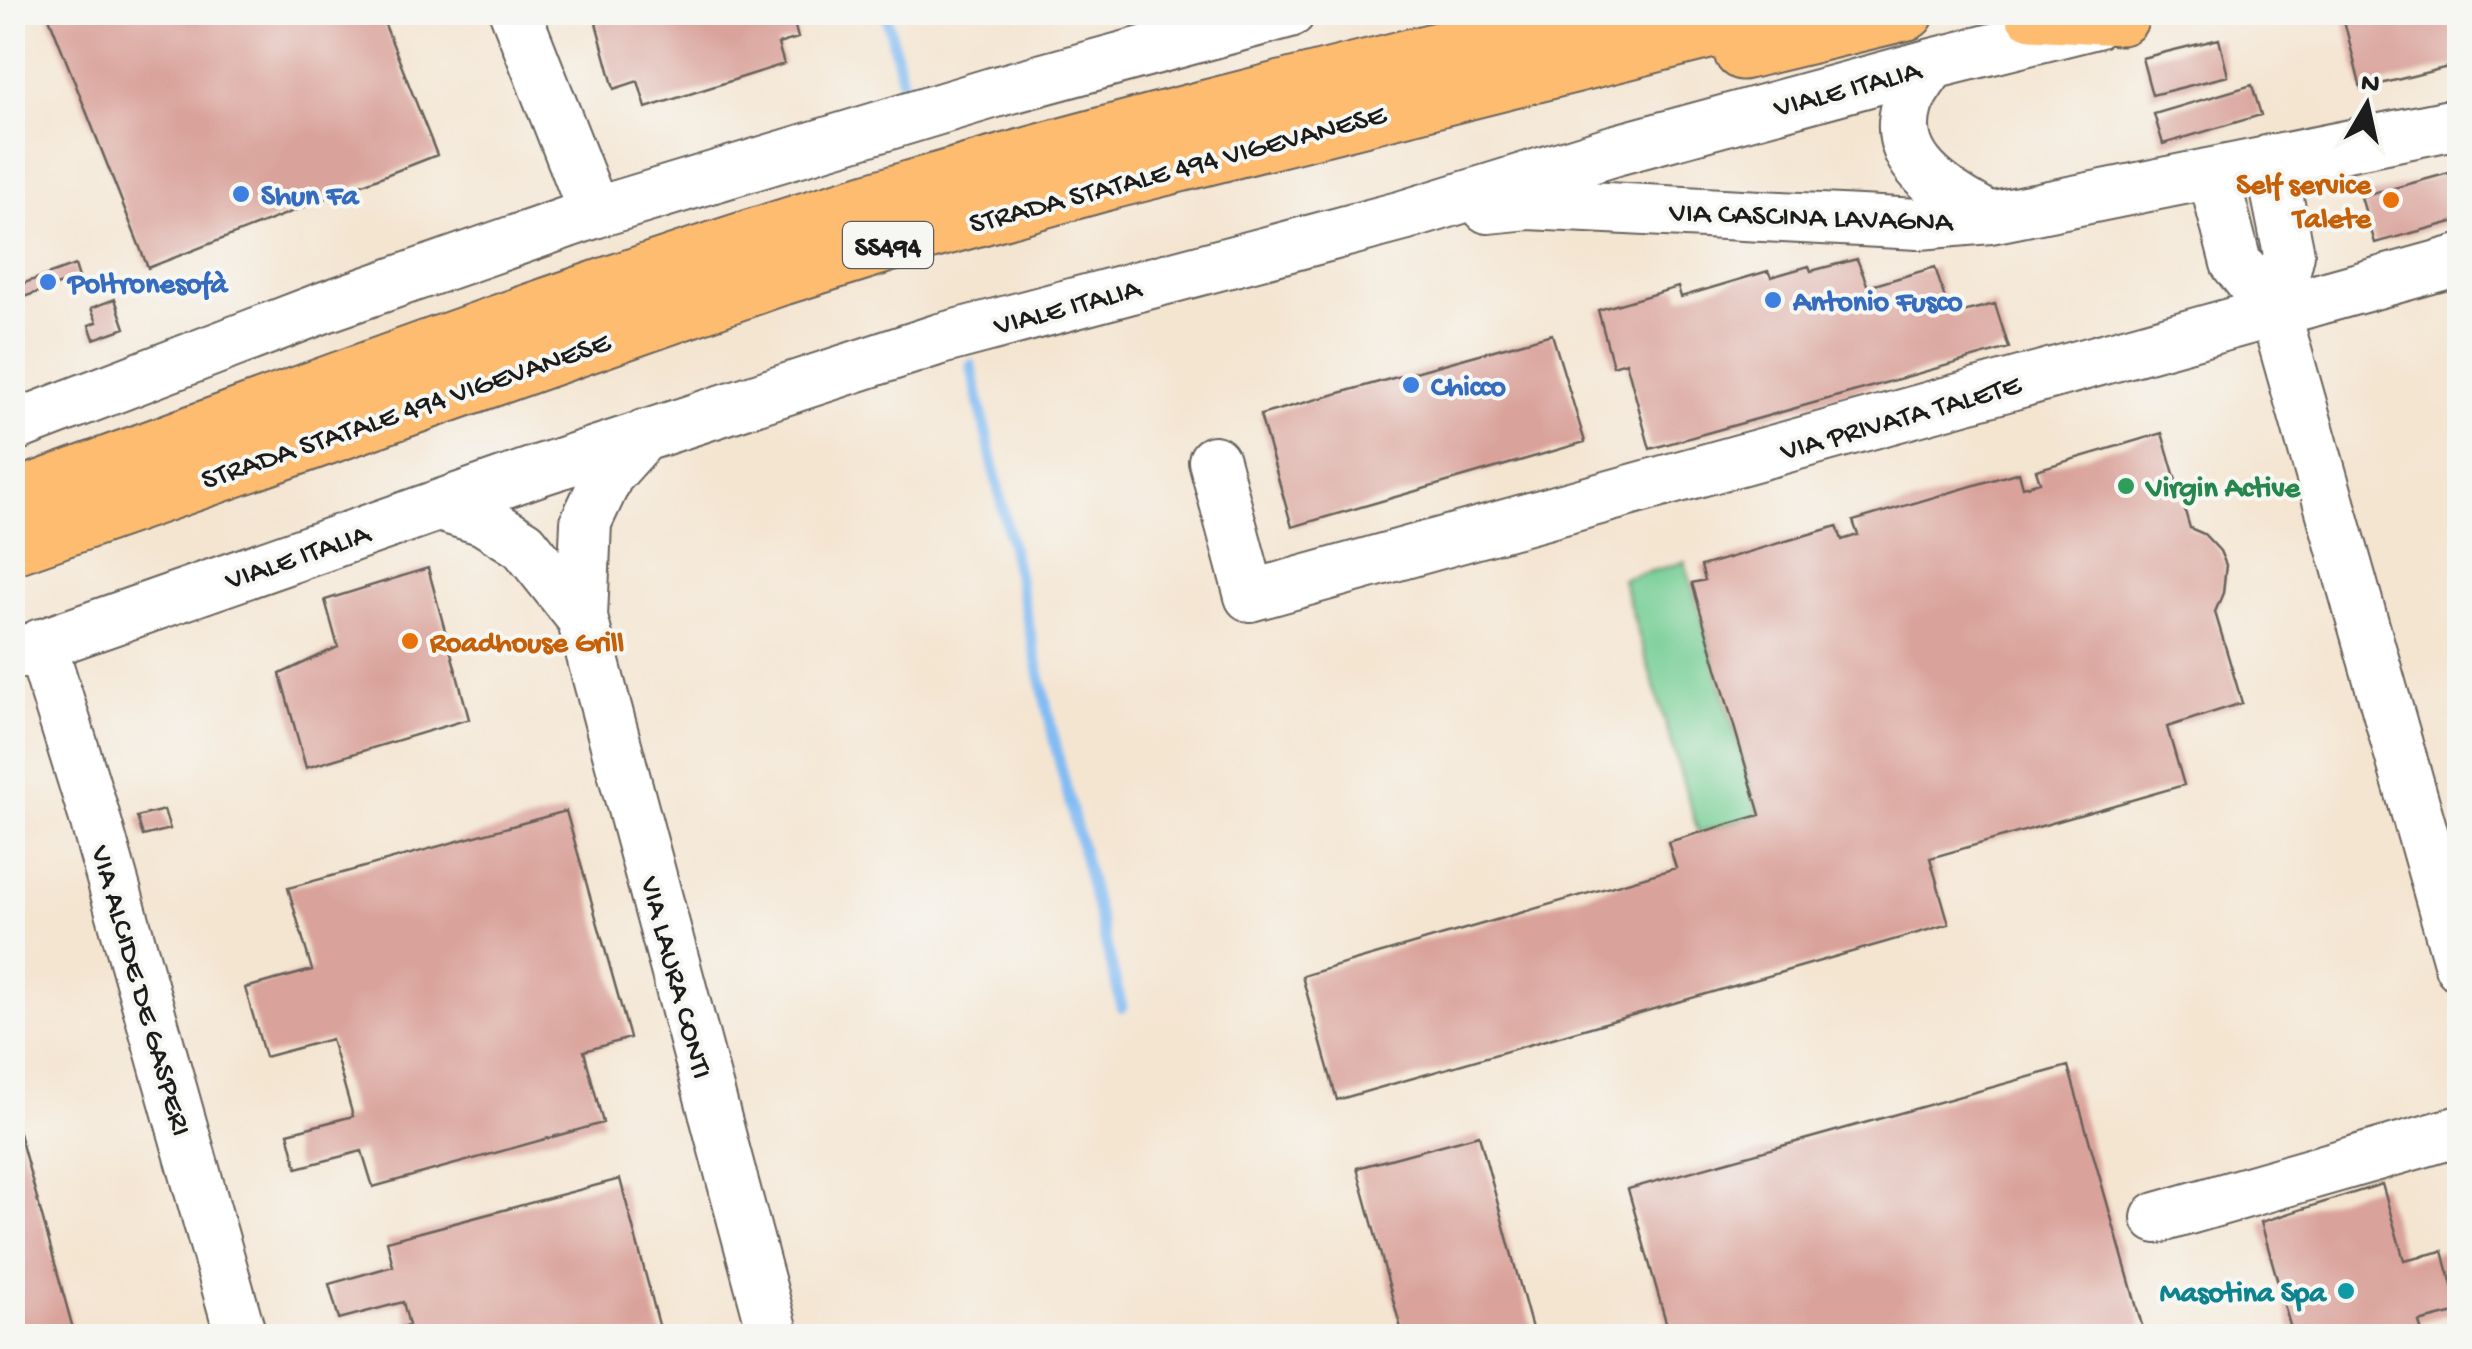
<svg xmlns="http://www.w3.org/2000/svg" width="2472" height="1349" font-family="'Gochi Hand',sans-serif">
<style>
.green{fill:#76ce94;stroke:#497558;stroke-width:2.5}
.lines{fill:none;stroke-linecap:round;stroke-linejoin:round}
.stream{stroke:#82bcf3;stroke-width:11}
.building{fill:#d9a29a}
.minor-casing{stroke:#68625b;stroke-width:54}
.major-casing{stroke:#68625b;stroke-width:59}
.minor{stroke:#fff;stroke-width:50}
.major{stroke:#fdbc70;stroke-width:55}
.shop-dot{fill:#3f7fe0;stroke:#f6f6f2;stroke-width:4}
.food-dot{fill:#e8710a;stroke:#f6f6f2;stroke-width:4}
.leisure-dot{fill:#2e9e5b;stroke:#f6f6f2;stroke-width:4}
.culture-dot{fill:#0f9aa8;stroke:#f6f6f2;stroke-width:4}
.labels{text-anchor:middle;stroke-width:8;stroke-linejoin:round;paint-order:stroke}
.shield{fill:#f6f6f2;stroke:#5d5d5c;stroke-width:2.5}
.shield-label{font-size:28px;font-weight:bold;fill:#1c1c1c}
.street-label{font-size:30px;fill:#1c1c1c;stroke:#f6f6f2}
.food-label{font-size:30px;font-weight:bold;fill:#c56008;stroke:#f6f6f2;text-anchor:end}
.shop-label{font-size:30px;font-weight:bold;fill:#366cbe;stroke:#f6f6f2;text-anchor:start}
.leisure-label{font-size:30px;font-weight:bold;fill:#27864d;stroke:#f6f6f2;text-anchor:start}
.culture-label{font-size:30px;font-weight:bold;fill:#0d838f;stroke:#f6f6f2;text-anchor:end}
</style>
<rect width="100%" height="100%" fill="#f6f6f2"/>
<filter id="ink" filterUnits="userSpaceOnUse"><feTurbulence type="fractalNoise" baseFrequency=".01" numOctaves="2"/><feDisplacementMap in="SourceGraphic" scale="20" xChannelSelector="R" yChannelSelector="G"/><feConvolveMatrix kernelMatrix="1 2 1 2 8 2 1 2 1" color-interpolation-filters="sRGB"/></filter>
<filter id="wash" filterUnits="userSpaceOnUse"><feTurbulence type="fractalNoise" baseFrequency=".0048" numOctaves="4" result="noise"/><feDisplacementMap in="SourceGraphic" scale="40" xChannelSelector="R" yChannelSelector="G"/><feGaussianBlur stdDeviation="2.25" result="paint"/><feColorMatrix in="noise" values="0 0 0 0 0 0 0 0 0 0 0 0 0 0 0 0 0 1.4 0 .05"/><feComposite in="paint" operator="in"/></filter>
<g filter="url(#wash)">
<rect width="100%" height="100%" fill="#f4e5d1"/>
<path class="green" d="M1685,562L1759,815L1698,832L1622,579Z"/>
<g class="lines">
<path class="stream" d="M886,12L902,81
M971,365L1055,744L1122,1007"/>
</g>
<g id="blocks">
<path class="building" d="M47,12H380L437,155L148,268Z
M631,12H791L798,38L778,44L784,64L646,108L638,81L614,89L596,23Z
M2342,12H2460V64L2361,89Z
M2219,39L2228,76L2152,95L2142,58Z
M2252,85L2261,115L2163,144L2154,114Z
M2460,170V220L2375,243L2361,197Z
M1857,259L1868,287L1935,267L1950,315L1995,304L2009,348L1650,449L1626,362L1613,366L1598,310L1678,287L1681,297L1768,271L1771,277L1809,266L1811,271Z
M75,265L79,278L12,301V276L16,286Z
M115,299L125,328L94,339L89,325L97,322L91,308Z
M1552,334L1585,442L1292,527L1260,415Z
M2162,433L2190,528L2204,534L2220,551L2226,565L2223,593L2215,612L2242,703L2167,727L2184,785L1930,858L1949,924L1337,1100L1302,976L1676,868L1668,842L1760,815L1692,583L1705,580L1701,566L1837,526L1842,540L1858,535L1853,521L2019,472L2023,487L2040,482L2036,470Z
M428,568L469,719L306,768L280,674L338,647L325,600Z
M164,810L170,829L143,836L137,817Z
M566,811L630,1038L584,1051L603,1123L373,1187L362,1151L297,1168L288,1133L353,1116L331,1039L265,1057L245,988L312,970L288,888Z
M2068,1066L2145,1336H1670L1628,1189Z
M12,1115H14L75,1336H12Z
M1479,1135L1534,1336H1403L1357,1168Z
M620,1179L662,1336H391L389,1330L409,1325L403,1302L339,1319L329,1284L393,1266L387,1241Z
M2382,1184L2404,1260L2443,1251L2459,1312L2419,1322L2423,1336H2293L2261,1222Z"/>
</g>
</g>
<g filter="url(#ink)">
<use href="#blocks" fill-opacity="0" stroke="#68625b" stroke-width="2.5"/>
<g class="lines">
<g class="minor-casing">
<path id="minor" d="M515,12L594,213
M1932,64C1924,76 1911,91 1907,106C1890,164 1948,194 1990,218
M2270,160L2289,254L2275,312
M2213,174L2236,263L2275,312L2460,966
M1488,208L1529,204L1919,224L1990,218L2460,123
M12,427L322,308L594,213L992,93L1290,12
M644,435L608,475L586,522L582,618L774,1336
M1214,461L1250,596L2460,260
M439,506L484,520L524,545L582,618
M41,644L94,815L241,1336
M12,655L540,470L940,339L1403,216L1616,150L1932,64L2096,23
M2157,1218L2460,1131"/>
</g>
<g class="major-casing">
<path id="major" d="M2032,12L2121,17
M1742,52L1907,12
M12,499C312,391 610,276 916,187C1140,122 1366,68 1592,12
M12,547L776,279L924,233L1104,183L1784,12"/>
</g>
<use href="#minor" class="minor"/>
<use href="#major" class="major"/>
</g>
</g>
<g class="shop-dot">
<circle cx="241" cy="194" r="10"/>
<circle cx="48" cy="282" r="10"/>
<circle cx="1773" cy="300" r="10"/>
<circle cx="1411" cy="385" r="10"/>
</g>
<g class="food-dot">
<circle cx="2391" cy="200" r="10"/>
<circle cx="410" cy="641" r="10"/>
</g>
<circle class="leisure-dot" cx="2126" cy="486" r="10"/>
<circle class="culture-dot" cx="2346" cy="1291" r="10"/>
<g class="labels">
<rect class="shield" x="843" y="222" width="90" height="46" rx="8"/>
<g class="shield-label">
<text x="888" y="255">SS494</text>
</g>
<g class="street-label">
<text transform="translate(1847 87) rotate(-15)" y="10">VIALE ITALIA</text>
<text transform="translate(1177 167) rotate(-15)" y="10">STRADA STATALE 494 VIGEVANESE</text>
<text transform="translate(1811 215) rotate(2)" y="10">VIA CASCINA LAVAGNA</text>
<text transform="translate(1067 305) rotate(-15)" y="10">VIALE ITALIA</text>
<text transform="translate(405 409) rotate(-19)" y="10">STRADA STATALE 494 VIGEVANESE</text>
<text transform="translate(1900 416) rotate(-16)" y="10">VIA PRIVATA TALETE</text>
<text transform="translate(297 555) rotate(-19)" y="10">VIALE ITALIA</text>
<text transform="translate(678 977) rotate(75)" y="10">VIA LAURA CONTI</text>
<text transform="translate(143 990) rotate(74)" y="10">VIA ALCIDE DE GASPERI</text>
</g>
<g class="food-label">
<text x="2371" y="193">Self service<tspan x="2371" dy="34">Talete</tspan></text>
<text x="430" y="651" text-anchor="start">Roadhouse Grill</text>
</g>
<g class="shop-label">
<text x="261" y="204">Shun Fa</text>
<text x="68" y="292">Poltronesofà</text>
<text x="1793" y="310">Antonio Fusco</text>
<text x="1431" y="395">Chicco</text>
</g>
<g class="leisure-label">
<text x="2146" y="496">Virgin Active</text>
</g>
<g class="culture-label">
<text x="2326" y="1301">Masotina Spa</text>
</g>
</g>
<rect width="2472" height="1349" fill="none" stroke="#f6f6f2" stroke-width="50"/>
<g transform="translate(2367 105) rotate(9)" stroke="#f6f6f2" stroke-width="8" paint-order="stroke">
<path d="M0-8L18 38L0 25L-18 38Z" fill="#1c1c1c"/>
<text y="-15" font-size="28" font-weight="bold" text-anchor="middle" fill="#1c1c1c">N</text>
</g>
</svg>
